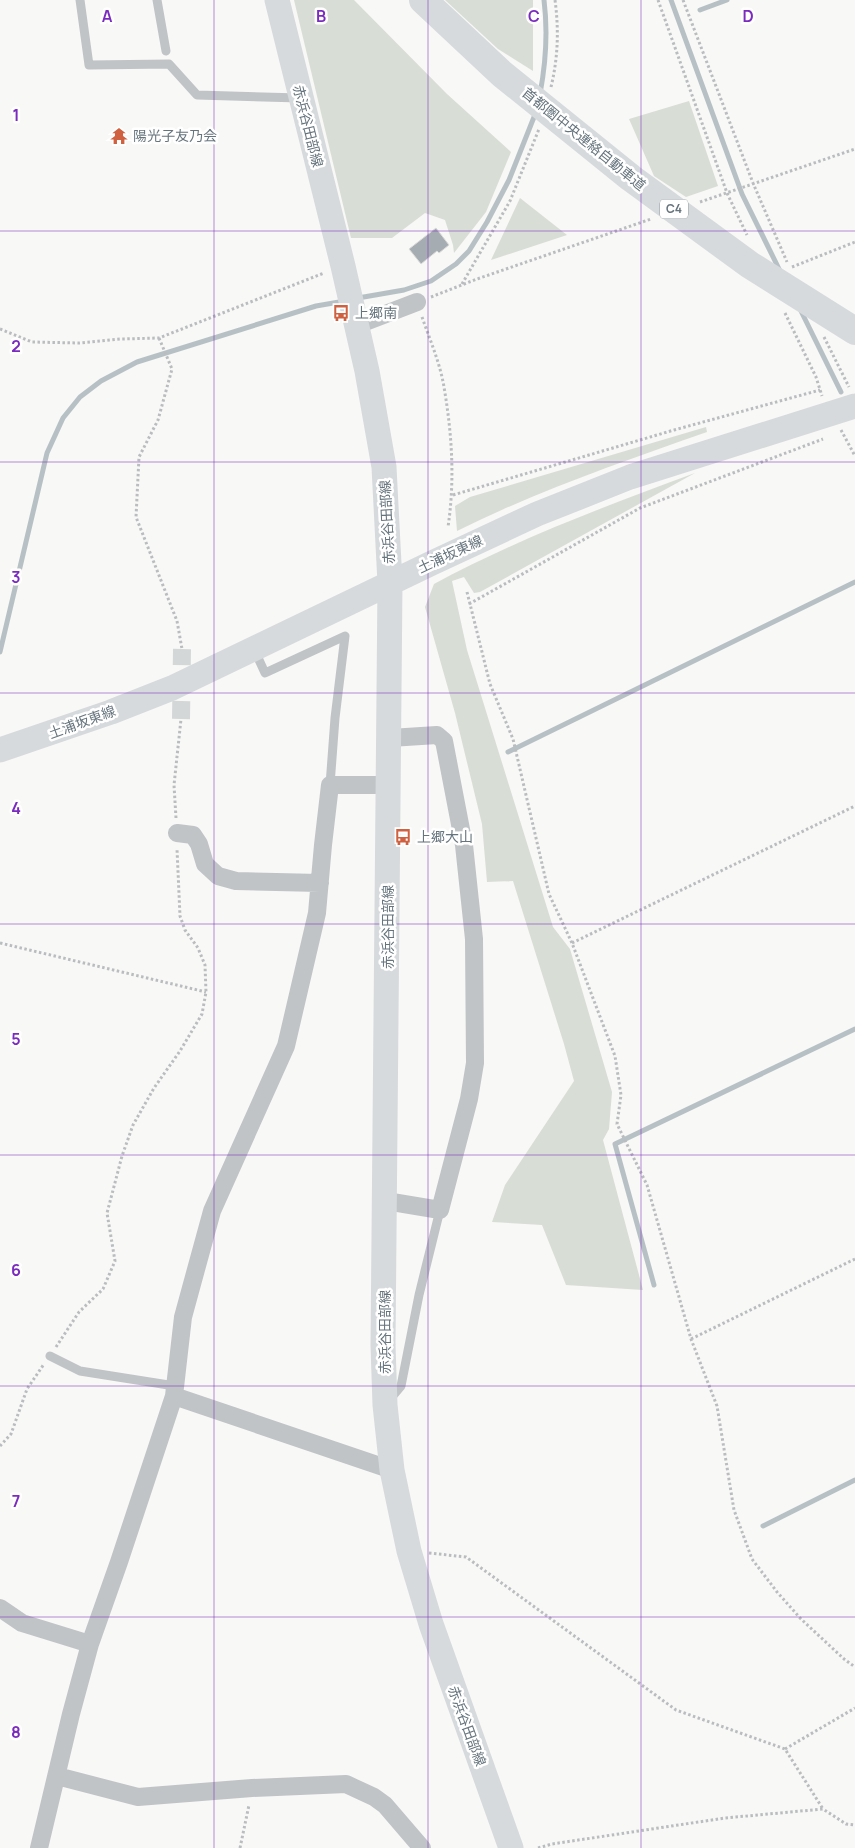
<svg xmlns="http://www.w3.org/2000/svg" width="855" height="1848" font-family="Manrope,'Noto Sans JP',sans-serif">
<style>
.green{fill:#d8ddd6}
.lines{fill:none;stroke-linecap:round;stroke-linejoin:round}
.stream{stroke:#b7c1c5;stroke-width:5}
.building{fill:#a6adb2;stroke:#dadad8}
.street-tunnel{stroke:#d4d7d8;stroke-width:18;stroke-dasharray:18 9;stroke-linecap:butt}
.path{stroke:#babdbf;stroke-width:3;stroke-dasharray:2.5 2.5;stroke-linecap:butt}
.lane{stroke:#c0c4c7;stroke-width:9}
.street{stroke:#c0c4c7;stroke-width:18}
.secondary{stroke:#d6dadd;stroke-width:25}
.highway{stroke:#d6dadd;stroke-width:28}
.grid{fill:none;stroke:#7b2cbf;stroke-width:1;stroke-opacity:0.55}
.labels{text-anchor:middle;stroke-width:5;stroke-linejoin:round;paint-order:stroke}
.shield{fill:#fff;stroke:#949ea4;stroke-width:1}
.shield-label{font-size:12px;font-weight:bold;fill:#66747d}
.street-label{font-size:14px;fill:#66747d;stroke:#fff}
.poi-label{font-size:14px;fill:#66747d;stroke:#fff;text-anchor:start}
.grid-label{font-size:16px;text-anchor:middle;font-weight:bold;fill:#7b2cbf;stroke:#fff;stroke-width:5;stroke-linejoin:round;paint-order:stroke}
</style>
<rect width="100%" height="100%" fill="#f8f8f6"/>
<path class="green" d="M294,0H354L447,94L511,152L486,212L454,253L453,245L445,220L425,213L392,238H351Z
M445,0H533V71L498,49Z
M689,101L718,186L686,197L654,176L629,119Z
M520,198L567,235L491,260Z
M706,427L707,432C622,462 537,491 457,531L455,506L470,497Z
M695,473L480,592L474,593L464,577L452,581L467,650L553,927L570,949L612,1092L609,1129L603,1140L643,1290L566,1285L542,1225L492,1222L505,1185L574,1081L564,1044L513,881L487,882L482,824L455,713L425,607L434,584C517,539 606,506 695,473Z"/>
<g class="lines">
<path class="stream" d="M671,0L742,194L781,273
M700,10L727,0
M540,94C546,62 548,32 544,0
M358,298L404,290L431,281L456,264L469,251L487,222L509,180L536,112
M800,309L841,392
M0,652L47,453L63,418L80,397L101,381L137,362L316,306L345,301
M508,752L855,582
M654,1285L615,1144L855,1029
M763,1526L855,1480"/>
</g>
<path class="building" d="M436,228L449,245L439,253L437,251L421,264L409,249Z"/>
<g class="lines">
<path class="street-tunnel" d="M181,719L182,649"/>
<path class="path" d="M658,0L727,193L747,235
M683,0L753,183L787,262
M551,87C558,58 559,30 555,0
M700,202L855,149
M792,267L855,242
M462,284L510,201L539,129
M431,297L477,279L651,219
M785,313L816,377L822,396
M422,317C430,340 440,363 444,387C452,434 455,480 448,527
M0,329L32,342L79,343L121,339L159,338L324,273
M824,337L849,387
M159,338L172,369L158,420L139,457L136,517L177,621L182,649
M841,430L855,456
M453,495L674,430L820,390
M467,592L490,684L513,739L549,894L572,943L615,1056L621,1095L617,1124L647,1185L691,1339L717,1406L734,1510L752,1559L777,1592L801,1619L844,1659L855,1667
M469,604L640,508L823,439
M176,818L174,785L181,719
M0,943L206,992
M572,943L855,806
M691,1339L855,1259
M56,1347L79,1312L103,1289L115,1261L107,1213L122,1156L133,1125L154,1088L180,1051L202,1014L206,992L205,965L198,948L185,930L180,916L177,849
M0,1446L11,1434L27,1389L44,1364
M429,1553L466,1557L676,1710L785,1749L823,1809
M785,1749L855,1708
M240,1848L249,1805
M538,1848L552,1844L725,1818L823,1809L846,1824L855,1825"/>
<path class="lane" d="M80,0L89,65L169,64L197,95L300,98
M157,0L166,51
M255,651L265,673L345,636L335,718L330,785
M50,1356L80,1371L175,1386
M390,1399L401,1386L419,1295L440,1210"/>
<path class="street" d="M357,325L417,302
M177,833L193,835L199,844L205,864L218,876L236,881L320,883
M386,1201L440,1210L469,1099L475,1063L474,939L464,845L444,741L437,735L390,738
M174,1396L392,1470
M0,1608L22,1623L90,1644
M57,1776L138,1797L252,1788L346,1784L374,1797L385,1805L422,1848
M39,1848L71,1714L90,1644L119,1562L174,1396L183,1317L212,1211L286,1046L317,913L323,845L330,785H389"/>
<path class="secondary" d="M277,0L343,266L367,371L384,467L390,583L383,1345L385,1405L392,1470L409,1551L431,1624L511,1848
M0,750L111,712L172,688L432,563L537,514L630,477L855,406"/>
<path class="highway" d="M423,0L502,74L631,178L750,265L855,331"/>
</g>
<path class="grid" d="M214,0V1848M428,0V1848M641,0V1848M0,231H855M0,462H855M0,693H855M0,924H855M0,1155H855M0,1386H855M0,1617H855"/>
<defs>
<g id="temple-bare" transform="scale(1.35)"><path d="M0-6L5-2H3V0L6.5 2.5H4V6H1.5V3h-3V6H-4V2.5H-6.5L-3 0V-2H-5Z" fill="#cf6140" stroke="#fff" stroke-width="2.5" paint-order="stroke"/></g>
<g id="bus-bare" transform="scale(1.35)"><path d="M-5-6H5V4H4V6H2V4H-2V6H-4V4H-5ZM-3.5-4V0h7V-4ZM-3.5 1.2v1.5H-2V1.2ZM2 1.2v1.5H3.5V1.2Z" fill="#cf6140" stroke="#fff" stroke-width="2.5" paint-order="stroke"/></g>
</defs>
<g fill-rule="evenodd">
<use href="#temple-bare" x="119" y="136"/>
<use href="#bus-bare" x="341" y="313"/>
<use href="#bus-bare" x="403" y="837"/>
</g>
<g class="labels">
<rect class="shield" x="660" y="199.5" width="28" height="19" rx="4"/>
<g class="shield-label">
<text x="674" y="213">C4</text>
</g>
<g class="street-label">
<text transform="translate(308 126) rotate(76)" y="5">赤浜谷田部線</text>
<text transform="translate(584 139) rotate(39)" y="5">首都圏中央連絡自動車道</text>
<text transform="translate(387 522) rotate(-93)" y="5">赤浜谷田部線</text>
<text transform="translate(450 554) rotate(-25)" y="5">土浦坂東線</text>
<text transform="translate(82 722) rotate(-20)" y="5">土浦坂東線</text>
<text transform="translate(388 927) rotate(-90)" y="5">赤浜谷田部線</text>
<text transform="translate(385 1332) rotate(-90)" y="5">赤浜谷田部線</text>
<text transform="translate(467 1726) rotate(70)" y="5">赤浜谷田部線</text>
</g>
<g class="poi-label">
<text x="133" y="141">陽光子友乃会</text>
<text x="355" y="318">上郷南</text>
<text x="417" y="842">上郷大山</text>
</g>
</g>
<g class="grid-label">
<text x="107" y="22">A</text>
<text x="321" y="22">B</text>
<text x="534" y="22">C</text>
<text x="748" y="22">D</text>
<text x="16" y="121">1</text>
<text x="16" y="352">2</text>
<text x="16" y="583">3</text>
<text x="16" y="814">4</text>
<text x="16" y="1045">5</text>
<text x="16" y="1276">6</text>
<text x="16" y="1507">7</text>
<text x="16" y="1738">8</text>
</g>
</svg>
